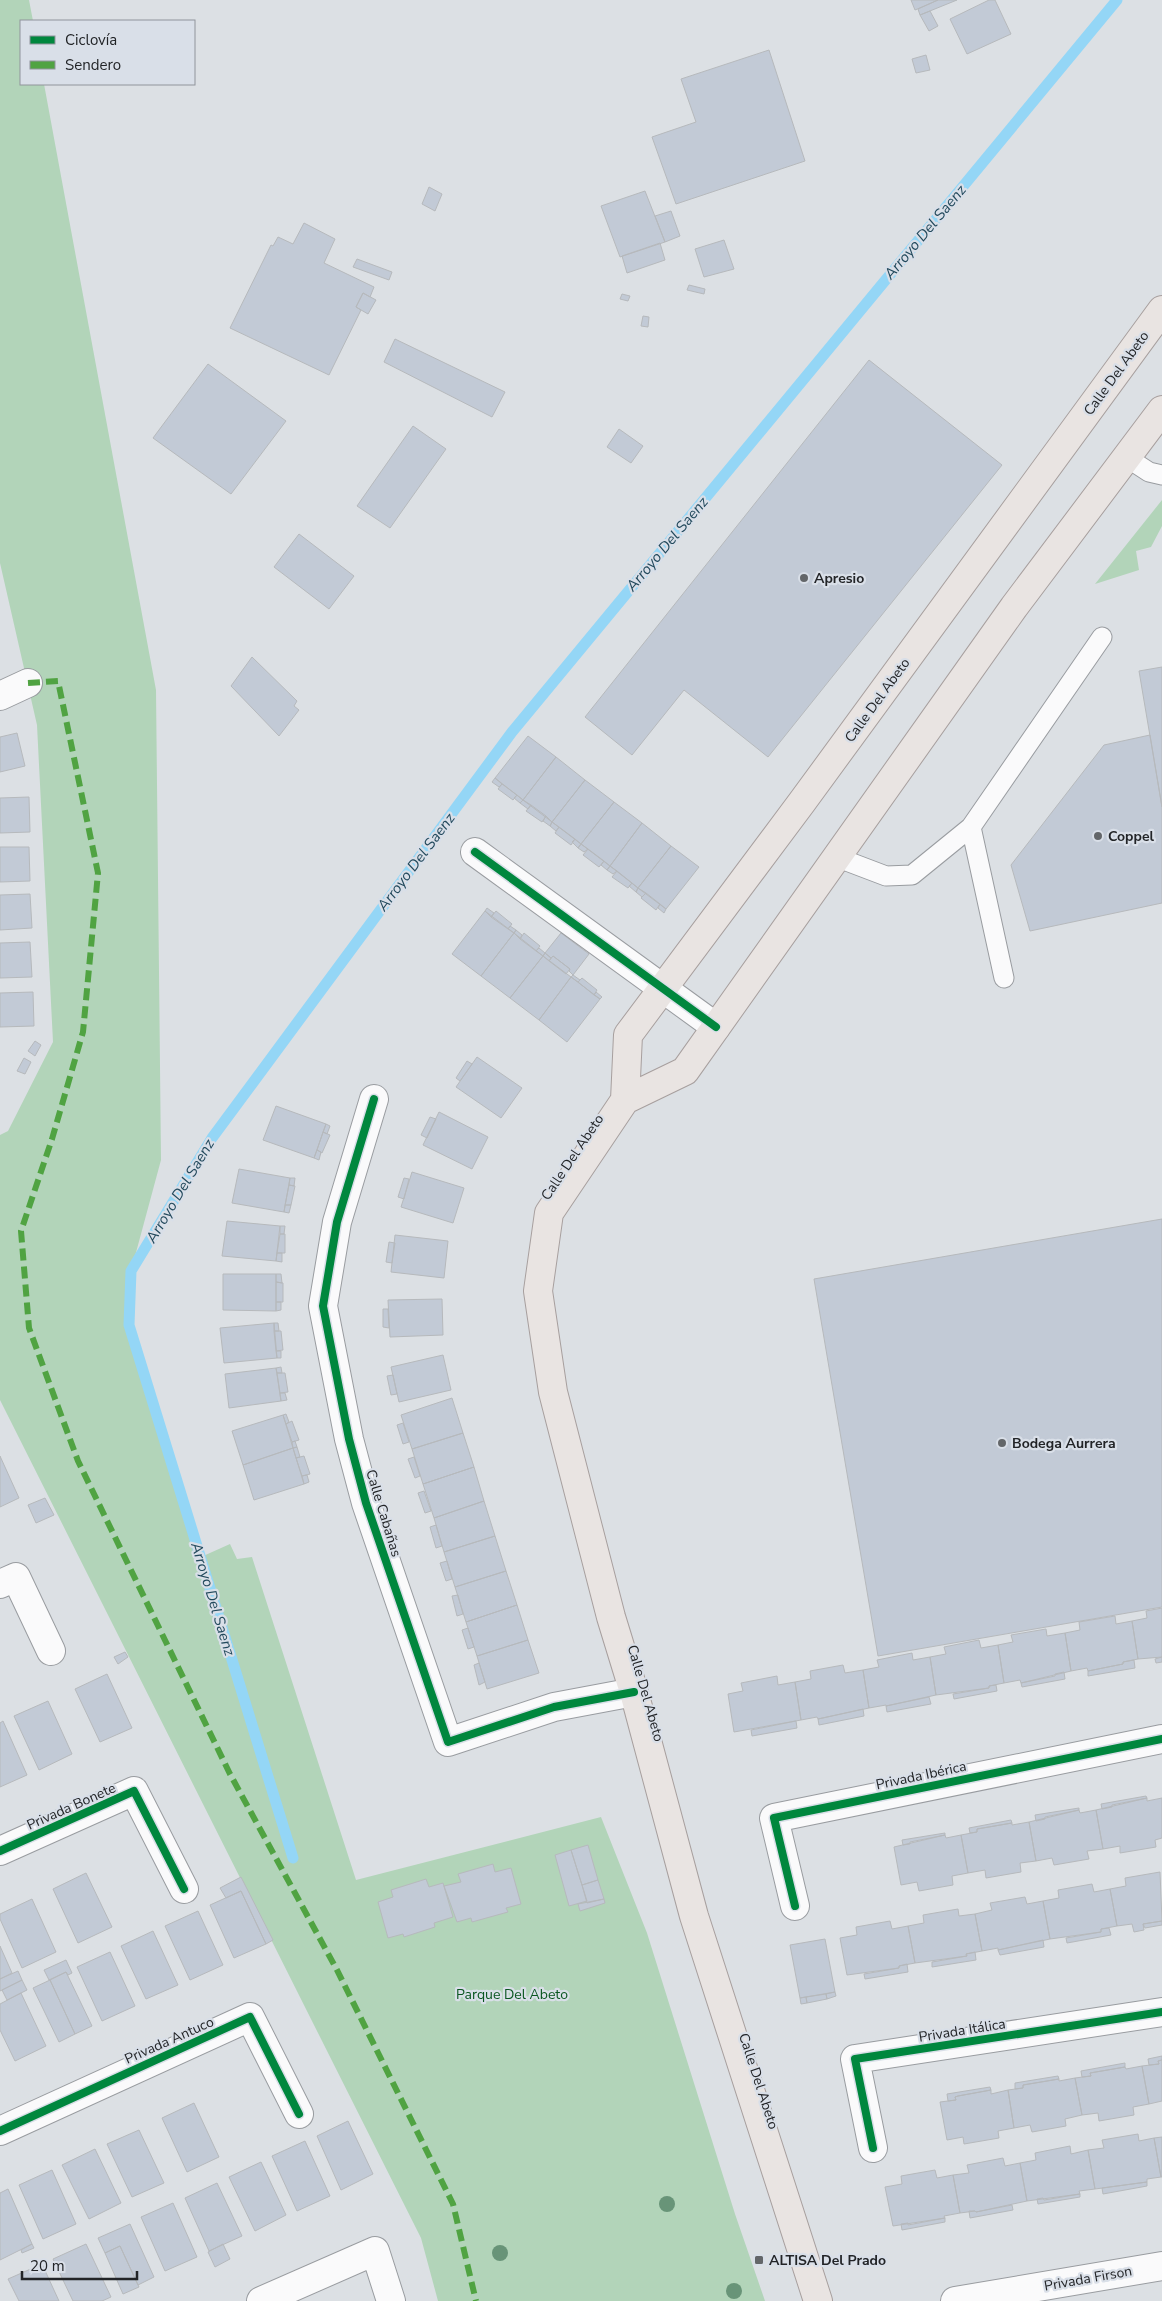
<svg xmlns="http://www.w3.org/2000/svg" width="1162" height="2301" font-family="'Nunito Sans',sans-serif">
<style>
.green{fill:#b2d4b9}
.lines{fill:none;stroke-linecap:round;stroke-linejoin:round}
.stream{stroke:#94d6f6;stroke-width:11}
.building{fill:#c2cad6;stroke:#b6b9bc}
.lane-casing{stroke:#999ca0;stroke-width:21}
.street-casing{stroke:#999ca0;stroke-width:30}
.primary-casing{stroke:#a79f9e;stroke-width:30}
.lane{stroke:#fafafb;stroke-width:19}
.street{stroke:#fafafb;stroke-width:28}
.primary{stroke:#e9e4e2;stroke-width:28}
.quiet{stroke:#50a342;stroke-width:6;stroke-dasharray:12 6;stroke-linecap:butt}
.cycleway-casing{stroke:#d9dfe8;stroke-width:11}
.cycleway{stroke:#00873e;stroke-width:8}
.tree{fill:#689478}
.poi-dot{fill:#636669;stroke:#d9dfe8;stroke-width:2}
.labels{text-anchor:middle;stroke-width:4.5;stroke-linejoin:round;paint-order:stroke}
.street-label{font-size:14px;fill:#222427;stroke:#d9dfe8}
.poi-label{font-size:14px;font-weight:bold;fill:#222427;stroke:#d9dfe8;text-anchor:start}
.park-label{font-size:14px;fill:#0a5620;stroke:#d9dfe8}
.water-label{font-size:15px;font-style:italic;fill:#22495c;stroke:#d9dfe8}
</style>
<rect width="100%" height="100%" fill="#dce0e4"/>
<path class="green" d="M0,0H29L33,21H21V84H44L156,690L161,1160L131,1271L129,1325L201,1557L230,1544L237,1559L252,1557L356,1880L601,1817L647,1933L735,2214L765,2301H438L421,2238L0,1400V1135L8,1131L53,1042L37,725L0,563Z
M1162,500V526L1151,547L1136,551L1139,570L1095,584Z"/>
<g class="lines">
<path class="stream" d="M293,1858L129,1325L131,1271L212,1138L512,732L1117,0"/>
</g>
<path class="building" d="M911,0H938L915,10Z
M938,0H957L920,15L918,9Z
M989,0H995L1011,34L967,54L950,19Z
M930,11L938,26L929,31L920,15Z
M769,50L805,161L676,204L652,137L696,122L681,79Z
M926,55L930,70L916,73L912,59Z
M429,187L442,194L435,211L422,204Z
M645,191L665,242L620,257L601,206Z
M671,211L680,236L665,242L655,216Z
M304,223L335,239L324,263L374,287L370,297L363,293L356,307L361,310L329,375L230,328L271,245L273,246L278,237L293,244Z
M724,240L734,269L704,277L695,249Z
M660,243L665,260L627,273L622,256Z
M357,259L392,272L389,280L353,267Z
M689,285L705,289L704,294L687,290Z
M363,293L376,300L368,314L356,307Z
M622,294L630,296L628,301L620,299Z
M643,316L649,317L648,327L641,326Z
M395,339L505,392L492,417L384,362Z
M869,360L1002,465L768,757L684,690L632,755L585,717Z
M208,364L286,421L231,494L153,438Z
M413,426L446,449L390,528L357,506Z
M619,429L643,446L631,463L607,447Z
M299,534L354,576L329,609L274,567Z
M252,657L297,701L294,706L299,710L279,736L231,686Z
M1162,667V807L1139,671Z
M17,733L25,766L0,772V737Z
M1150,735L1162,807V903L1030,931L1011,865L1104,745Z
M528,736L556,757L523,800L495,778Z
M556,757L585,780L552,822L523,800Z
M495,778L502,784L499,787L492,782Z
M585,780L614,802L581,844L552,822Z
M502,784L517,795L513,800L498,789Z
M517,795L523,800L520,803L514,798Z
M29,797L30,832L0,833V798Z
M523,800L531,805L528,809L520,803Z
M614,802L642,823L610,866L581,844Z
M531,805L546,816L542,822L526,811Z
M546,816L552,822L550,826L543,821Z
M552,822L559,827L556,831L550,826Z
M642,823L671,846L638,888L610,866Z
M559,827L575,839L571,845L555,833Z
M575,839L581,844L578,848L572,842Z
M581,844L588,849L584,852L578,848Z
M671,846L699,867L666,909L638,888Z
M0,847H29L30,881L0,882Z
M588,849L604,861L599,867L583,855Z
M604,861L610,866L607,870L601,865Z
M610,866L617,871L613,874L607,870Z
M617,871L632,883L628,888L612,877Z
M632,883L638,888L636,892L629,886Z
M638,888L646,893L642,897L636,892Z
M646,893L660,904L656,910L641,898Z
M30,894L32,928L0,930V895Z
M660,904L666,909L664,913L658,908Z
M487,908L494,913L491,917L485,911Z
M485,911L514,933L481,976L452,954Z
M496,911L512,924L508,929L491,917Z
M510,926L516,930L514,933L508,929Z
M516,930L522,935L520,939L514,933Z
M514,933L543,956L510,998L481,976Z
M524,933L540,946L536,951L520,939Z
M561,933L589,954L573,975L569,971L570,969L553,956L551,958L545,953Z
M30,942L32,977L0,978V943Z
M539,948L545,953L543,956L536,951Z
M545,953L551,958L549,961L543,956Z
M543,956L571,977L539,1020L510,998Z
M553,956L570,969L566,974L549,961Z
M573,975L580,980L578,982L571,977Z
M571,977L600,999L567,1042L539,1020Z
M582,978L597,990L594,995L578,982Z
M33,992L34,1026L0,1027V993Z
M596,992L602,997L600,999L594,995Z
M35,1041L41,1045L35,1056L28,1051Z
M477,1057L522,1088L501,1118L456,1087Z
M24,1058L31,1062L25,1074L17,1071Z
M467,1061L472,1064L460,1081L456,1078Z
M276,1106L326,1124L314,1158L263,1140Z
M439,1112L488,1137L472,1169L423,1145Z
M430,1117L436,1119L427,1138L421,1135Z
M326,1124L330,1126L327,1134L323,1132Z
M323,1132L330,1135L322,1153L317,1150Z
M317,1150L321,1152L319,1160L314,1158Z
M239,1169L290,1178L284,1212L232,1203Z
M412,1172L464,1188L453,1223L401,1207Z
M290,1178H295L294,1186L289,1185Z
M404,1178L409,1179L404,1199L398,1197Z
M289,1185L295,1186L291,1205H285Z
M285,1205H291L289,1213L284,1212Z
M1162,1219V1607L878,1656L814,1279Z
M227,1221L280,1226L276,1261L222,1256Z
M280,1226H285L284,1234H280Z
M280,1234H285V1253H277Z
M395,1235L448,1241L444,1278L391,1272Z
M389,1242L395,1243L392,1263L386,1262Z
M277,1253H282V1262L276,1261Z
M223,1274H276V1311L223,1310Z
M276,1274H281L282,1283L276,1282Z
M276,1282L283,1283V1302H276Z
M442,1299L443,1335L390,1337L388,1300Z
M276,1302H281V1310L276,1311Z
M383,1309H388L389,1328L383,1327Z
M274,1323H278L279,1331H274Z
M274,1323L277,1358L224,1363L220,1328Z
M274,1331H281L283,1350L276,1351Z
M276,1351H281V1358H277Z
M443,1355L451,1390L399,1402L391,1367Z
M281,1367L282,1373H277L276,1368Z
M276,1368L281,1401L229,1408L225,1374Z
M277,1373H285L288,1392L280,1393Z
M393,1375L397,1394L391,1395L387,1376Z
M280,1393H285L287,1400L281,1401Z
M452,1398L463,1433L412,1449L401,1415Z
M286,1414L289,1422L286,1424L283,1415Z
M283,1415L293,1448L243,1465L232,1431Z
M292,1421L299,1440L292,1442L286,1424Z
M403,1423L409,1442L403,1444L397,1425Z
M463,1433L474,1467L423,1484L412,1449Z
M295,1441L297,1447L293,1448L292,1442Z
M297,1447L300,1457L296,1458L293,1448Z
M293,1448L304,1484L254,1500L243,1465Z
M0,1456L19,1498L0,1507Z
M304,1456L310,1474L302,1476L296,1458Z
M414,1457L420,1476L415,1478L408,1459Z
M474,1467L484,1501L434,1518L423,1484Z
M307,1475L309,1482L304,1484L302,1476Z
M424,1491L431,1511L425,1513L418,1493Z
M45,1498L54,1515L36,1523L28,1505Z
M484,1501L495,1536L444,1552L434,1518Z
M436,1525L442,1546L436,1548L430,1527Z
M495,1536L506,1571L455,1587L444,1552Z
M447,1561L452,1579L446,1581L440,1563Z
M506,1571L517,1605L466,1622L455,1587Z
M458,1595L463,1614L457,1616L452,1596Z
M517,1605L528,1640L477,1656L466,1622Z
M1162,1608V1657L1138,1659L1132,1621L1147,1618L1146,1611Z
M1115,1616L1116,1624L1132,1621L1138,1659L1123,1662V1664L1088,1671L1087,1668L1071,1671L1065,1633L1080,1630L1079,1622Z
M468,1628L474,1647L468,1649L462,1630Z
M1046,1629L1047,1636L1065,1633L1071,1671L1021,1683L1020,1680L1004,1683L998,1645L1013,1642L1011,1635Z
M528,1640L539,1673L487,1689L477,1656Z
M979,1640L981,1648L998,1645L1004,1683L989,1686V1688L936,1695L930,1657L946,1654L944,1647Z
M125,1652L128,1657L118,1664L114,1657Z
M912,1653L913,1660L930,1657L936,1695L886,1706V1705L869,1708L863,1670L879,1667L877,1660Z
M1162,1657V1662L1156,1663L1155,1659Z
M1134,1660L1135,1668L1088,1676V1671L1123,1664V1662Z
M479,1663L485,1682L479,1685L474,1665Z
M843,1665L845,1673L863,1670L869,1708L818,1719L817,1717L801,1720L795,1682L811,1679L810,1671Z
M1064,1672L1065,1679L1022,1687L1021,1683L1055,1676V1674Z
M107,1674L132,1728L100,1742L75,1689Z
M777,1676L778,1685L795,1682L801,1720L734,1732L728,1694L743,1691L741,1683Z
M996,1685L997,1691L954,1699L953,1694L989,1688V1686Z
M929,1697L931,1704L887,1712L886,1706Z
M48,1701L72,1754L39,1770L14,1716Z
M863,1709L864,1716L819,1725L818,1719Z
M3,1721L27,1775L0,1787V1723Z
M796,1721L797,1728L752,1736L751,1730Z
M1146,1796L1147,1798L1112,1805V1807L1102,1809L1101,1804Z
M1147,1798V1801L1162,1798V1838L1155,1840L1156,1847L1120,1853V1846L1103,1849L1096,1810Z
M1079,1808V1810L1045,1817V1819L1036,1821L1035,1815Z
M1079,1810L1080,1813L1096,1810L1103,1849L1087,1851L1089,1859L1054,1865L1052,1858L1036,1861L1029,1822Z
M1011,1820L1012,1823L977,1829V1832L970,1833L969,1828Z
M1029,1822L1036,1861L1020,1863L1021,1872L986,1878L985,1870L968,1873L961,1835L977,1832V1829L1012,1823V1825Z
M945,1833V1835L910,1842V1844L903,1845L902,1840Z
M945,1835L946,1838L961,1835L968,1873L952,1876L953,1885L919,1891L917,1882L901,1885L894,1847Z
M588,1845L598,1880L582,1885L571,1850Z
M571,1850L587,1901L569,1906L555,1855Z
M493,1864L495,1872L511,1868L521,1904L506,1908L508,1912L472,1922L471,1918L457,1922L444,1886L461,1882L458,1874Z
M1160,1872L1162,1921L1143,1924L1144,1930L1134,1932L1132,1924L1117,1926L1110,1889L1126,1886L1125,1878Z
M86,1873L112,1927L78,1943L53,1889Z
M241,1877L273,1940L266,1944L241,1891L226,1898L220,1888Z
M426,1879L429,1887L443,1883L453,1917L434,1923L435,1927L404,1937L403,1934L388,1938L378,1902L393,1897L391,1890Z
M598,1880L604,1899L587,1903L582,1885Z
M1092,1884L1094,1892L1110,1889L1117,1926L1101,1929V1932L1050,1939L1043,1901L1059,1898L1058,1890Z
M241,1891L266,1944L234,1958L210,1905Z
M1025,1897L1027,1904L1043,1901L1050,1939L998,1950V1948L982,1951L975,1914L992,1910L990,1903Z
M32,1899L56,1952L22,1968L0,1919V1914Z
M604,1899L605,1903L580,1911L578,1904Z
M958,1909L959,1916L975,1914L982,1951L966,1954L967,1956L915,1963L908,1926L924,1923L923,1915Z
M198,1911L223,1965L190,1980L165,1926Z
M890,1921L892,1929L908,1926L915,1963L899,1966V1968L847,1975L840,1938L857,1935L856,1927Z
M1162,1921V1925L1145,1928L1143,1924Z
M1109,1928L1111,1935L1067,1943L1066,1938L1101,1932V1929Z
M153,1931L178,1985L146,1999L121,1946Z
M825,1939L835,1992L800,1998L790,1945Z
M1043,1940L1044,1947L1000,1955L998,1950Z
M0,1946L12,1973L0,1979Z
M110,1952L135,2006L102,2021L77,1967Z
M975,1952L976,1960L932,1967V1962L967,1956L966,1954Z
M66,1960L72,1973L68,1975L66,1972L49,1980L44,1970Z
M907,1964L908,1972L865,1979L864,1974L899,1968V1966Z
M18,1971L22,1980L0,1991V1979Z
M66,1972L92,2026L75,2034L50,1980Z
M22,1980L27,1990L7,2000L2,1990Z
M50,1980L75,2034L59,2042L33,1988Z
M835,1992L836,1996L827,1999L826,1994Z
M21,1993L46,2046L15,2061L0,2030V2004Z
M826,1994L827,1999L807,2003L806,1997Z
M806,1997L807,2003L801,2004L800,1998Z
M1162,2056V2060L1158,2061L1159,2064L1149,2065L1148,2059Z
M1162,2060V2101L1149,2104L1142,2066L1159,2064L1158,2061Z
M1125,2063V2067L1090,2073L1091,2076L1082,2077L1081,2071Z
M1142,2066L1149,2104L1133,2107L1134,2115L1099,2121L1098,2113L1082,2115L1075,2078L1091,2076L1090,2073L1125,2067L1126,2069Z
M1058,2076L1059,2079L1023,2085V2088L1015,2089V2083Z
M1075,2078L1082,2115L1065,2119L1066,2126L1032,2132L1030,2125L1014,2128L1008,2090L1023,2088V2085L1059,2079V2081Z
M990,2087L991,2090L958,2096L955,2097L956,2100L948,2101L947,2094Z
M991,2090V2094L1008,2090L1014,2128L998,2131L999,2138L964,2144L963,2137L947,2140L940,2102L956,2100L955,2097L958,2096Z
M194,2103L219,2157L187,2172L162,2118Z
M348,2121L373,2174L341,2190L317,2136Z
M139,2130L164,2183L132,2197L107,2144Z
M1138,2134L1139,2141L1154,2138L1161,2177L1147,2179V2182L1095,2189L1088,2150L1104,2148L1102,2140Z
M1162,2137V2177H1161L1154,2138Z
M305,2141L330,2196L297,2211L272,2156Z
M1070,2146L1071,2154L1088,2150L1095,2189L1079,2191L1080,2194L1027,2201L1020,2163L1036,2160L1035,2153Z
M95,2149L121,2203L89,2219L62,2165Z
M1003,2158L1005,2166L1020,2163L1027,2201L976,2212L975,2211L960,2213L953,2175L969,2173L967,2165Z
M261,2162L286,2215L255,2231L229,2177Z
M52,2170L76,2224L43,2239L19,2185Z
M935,2170L937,2178L953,2175L960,2213L944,2216L945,2218L893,2226L885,2187L902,2184L901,2176Z
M1147,2182V2186L1103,2194L1102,2188Z
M217,2183L242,2236L209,2251L185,2198Z
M8,2189L32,2244L0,2260V2193Z
M1080,2194V2197L1038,2204L1037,2199L1043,2198L1044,2200Z
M173,2203L197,2257L165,2271L141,2217Z
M1012,2205L1013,2210L970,2218L969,2211H975L976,2212Z
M945,2218V2222L902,2230L901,2224L908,2223V2225Z
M130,2224L154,2277L138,2285L120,2246L105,2253L98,2238Z
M32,2244L34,2248L22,2253L21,2250Z
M86,2244L111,2297L102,2301H73L53,2259Z
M223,2244L230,2259L215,2267L208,2252Z
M120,2246L139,2287L123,2294L105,2253Z
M42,2264L59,2301H19L8,2279Z"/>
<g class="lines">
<g class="lane-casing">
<path id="lane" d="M1126,457L1149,472L1162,475
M971,827L1004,978
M836,857L886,876L912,875L971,827L1102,637"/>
</g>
<g class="street-casing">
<path id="street" d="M0,696L28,683
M475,852L716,1027
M374,1099L337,1222L323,1306L349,1439L366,1503L448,1742L554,1707L634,1692
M0,1584L16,1577L51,1651
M0,1851L134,1791L184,1889
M795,1906L774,1818L1162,1739
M0,2131L250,2017L299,2114
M873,2148L855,2059L1162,2012
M261,2301L375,2251L391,2301
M955,2301L1162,2266"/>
</g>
<g class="primary-casing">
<path id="primary" d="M625,1100L628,1035L802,802L1162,310
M818,2301L694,1916L634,1692L611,1617L553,1392L538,1291L549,1213L625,1100L685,1071L1014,607L1162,410"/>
</g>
<use href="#lane" class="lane"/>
<use href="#street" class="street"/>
<use href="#primary" class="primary"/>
<path class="quiet" d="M28,683L58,681L98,873L83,1032L52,1139L21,1231L29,1328L78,1461L230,1774L337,1970L453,2204L476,2301"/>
<g class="cycleway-casing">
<path id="cycleway" d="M475,852L716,1027
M374,1099L337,1222L323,1306L349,1439L366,1503L448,1742L554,1707L634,1692
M0,1851L134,1791L184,1889
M795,1906L774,1818L1162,1739
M0,2131L250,2017L299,2114
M873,2148L855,2059L1162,2012"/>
</g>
<use href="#cycleway" class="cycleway"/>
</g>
<g class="tree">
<circle cx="667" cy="2204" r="8"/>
<circle cx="500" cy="2253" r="8"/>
<circle cx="734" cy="2291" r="8"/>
</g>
<g class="poi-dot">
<circle cx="804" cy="578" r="5"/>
<circle cx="1098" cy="836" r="5"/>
<circle cx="1002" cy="1443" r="5"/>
<rect x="754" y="2255" width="10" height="10" rx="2.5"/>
</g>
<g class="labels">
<g class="street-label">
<text transform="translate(1116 373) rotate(-54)" y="5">Calle Del Abeto</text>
<text transform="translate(877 700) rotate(-54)" y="5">Calle Del Abeto</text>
<text transform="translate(572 1157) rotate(-56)" y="5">Calle Del Abeto</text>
<text transform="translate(384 1513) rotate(73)" y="5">Calle Cabañas</text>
<text transform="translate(646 1693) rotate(74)" y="5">Calle Del Abeto</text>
<text transform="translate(921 1775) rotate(-12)" y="5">Privada Ibérica</text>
<text transform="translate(71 1806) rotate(-24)" y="5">Privada Bonete</text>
<text transform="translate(962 2030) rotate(-9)" y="5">Privada Itálica</text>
<text transform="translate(169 2040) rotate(-24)" y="5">Privada Antuco</text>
<text transform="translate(759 2081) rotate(72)" y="5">Calle Del Abeto</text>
<text transform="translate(1088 2278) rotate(-10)" y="5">Privada Firson</text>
</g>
<g class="poi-label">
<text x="814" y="583">Apresio</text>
<text x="1108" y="841">Coppel</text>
<text x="1012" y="1448">Bodega Aurrera</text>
<text x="769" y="2265">ALTISA Del Prado</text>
</g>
<g class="park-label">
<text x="512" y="1999">Parque Del Abeto</text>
</g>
<g class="water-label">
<text transform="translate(925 232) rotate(-50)" y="5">Arroyo Del Saenz</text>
<text transform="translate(667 544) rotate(-50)" y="5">Arroyo Del Saenz</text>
<text transform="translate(416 862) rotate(-53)" y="5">Arroyo Del Saenz</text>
<text transform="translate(180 1191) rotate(-59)" y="5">Arroyo Del Saenz</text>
<text transform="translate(213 1599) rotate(73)" y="5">Arroyo Del Saenz</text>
</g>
</g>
<rect x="20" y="20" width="175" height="65" fill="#d9dfe8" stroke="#90949b"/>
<rect x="30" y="36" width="25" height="8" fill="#00873e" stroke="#90949b"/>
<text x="65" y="45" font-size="15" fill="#222427">Ciclovía</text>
<rect x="30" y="61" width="25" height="8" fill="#50a342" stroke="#90949b"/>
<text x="65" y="70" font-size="15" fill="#222427">Sendero</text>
<path d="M22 2271v8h115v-8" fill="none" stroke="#222427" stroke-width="2.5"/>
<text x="30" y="2271" font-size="15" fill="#222427" stroke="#d9dfe8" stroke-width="4" paint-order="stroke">20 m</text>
</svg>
